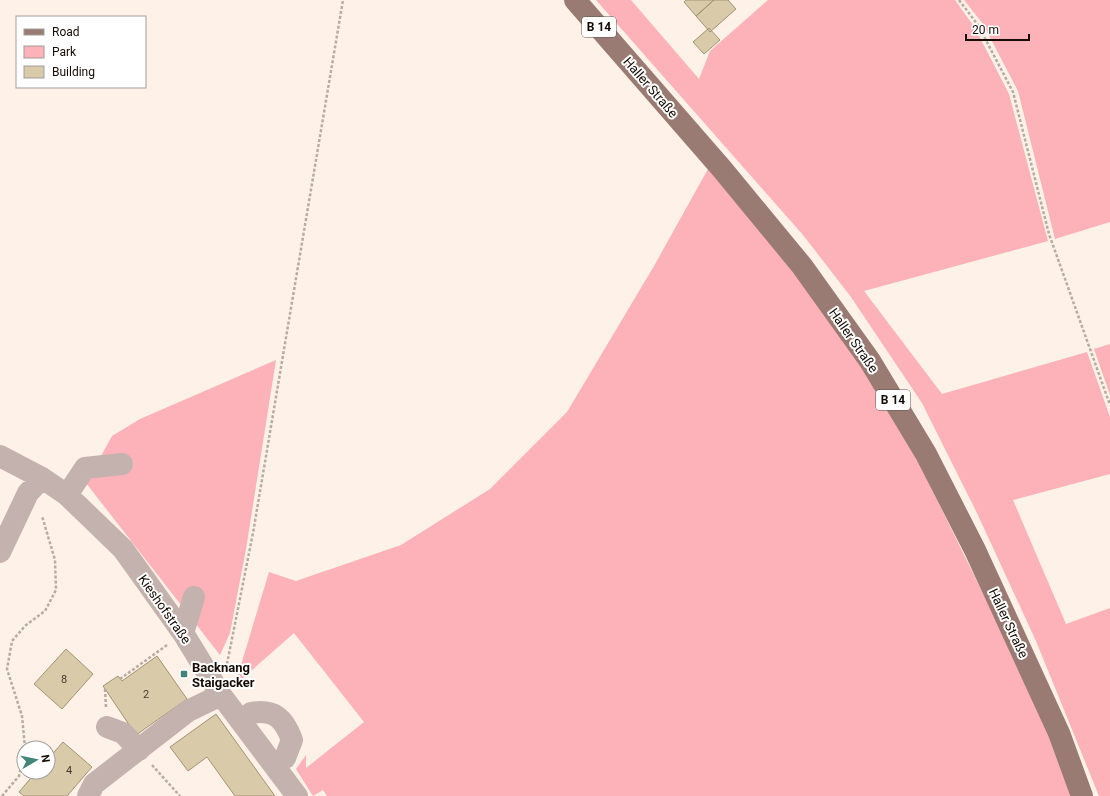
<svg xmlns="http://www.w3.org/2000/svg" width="1110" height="796" font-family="Roboto,sans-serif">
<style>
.green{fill:#fdb1b8}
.building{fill:#d9caaa;stroke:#a29374}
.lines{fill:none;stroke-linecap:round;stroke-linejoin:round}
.path{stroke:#b7aba2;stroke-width:2.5;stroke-dasharray:3 2;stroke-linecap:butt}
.minor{stroke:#c3b2ad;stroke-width:22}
.major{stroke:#997b73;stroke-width:22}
.poi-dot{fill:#42867a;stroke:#fff;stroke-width:1.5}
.labels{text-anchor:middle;stroke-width:4;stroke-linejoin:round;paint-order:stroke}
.number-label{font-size:11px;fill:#463b2e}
.shield{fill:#fff;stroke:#5b544f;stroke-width:1}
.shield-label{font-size:12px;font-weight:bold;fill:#150b04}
.street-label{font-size:13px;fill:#150b04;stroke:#fff}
.poi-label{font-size:13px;font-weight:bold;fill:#150b04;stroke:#fff;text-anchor:start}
</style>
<rect width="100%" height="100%" fill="#fef1e8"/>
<path class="green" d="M596,0H631L699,79L710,51L768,0H955L975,28L1009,94L1048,241L864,291L942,394L1087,352L1110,417V474L1013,500L1066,624L1110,608V796H1099L1036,641L977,513L922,403L851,297L803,235Z
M964,0H1110V222L1055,239L1018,91L983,24Z
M708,169L782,257L826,315L868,377L913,451L1004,636L1055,748L1073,796H327L323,790L313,796L296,769L306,755V768L364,722L294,633L235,685L269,572L296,581L401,545L490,489L567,412L654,266Z
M1110,344V395L1094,349Z
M276,360L246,549L230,633L220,655L86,483L112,436L140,419Z"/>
<path class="building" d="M686,0H714L696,16L684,2Z
M714,0H728L736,9L710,32L696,16Z
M709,28L720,40L704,54L693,42Z
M66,649L93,674L62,709L34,684Z
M157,656L187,699L136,735L103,686L118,676L122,681Z
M216,714L275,796H235L207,757L188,771L170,747Z
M63,742L92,767L67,796H24L19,792L36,772H48V759Z"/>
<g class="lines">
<path class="path" d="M959,0L978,25L1013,92L1049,234L1110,405
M227,664L253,533L343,0
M120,679L167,645
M105,689L106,707
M25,748L22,716L7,669L12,641L25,626L45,611L56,590L55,560L42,516
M152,765L180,796
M2,796L19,776L24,754"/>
<path class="minor" d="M0,456L42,478L67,495L123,549L183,633L221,695L297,796
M67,495L85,468L122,464
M0,552L28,493L42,478
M183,633L194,597
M251,713C274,709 284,718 292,740L285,758
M107,727L123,733L139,750
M88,796L94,784L188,711L221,695"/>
<path class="major" d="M575,0L722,169L802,266L870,361L926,454L975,550L1059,733L1082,796"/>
</g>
<rect class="poi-dot" x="180" y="670" width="8" height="8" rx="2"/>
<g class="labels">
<g class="number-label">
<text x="64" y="683">8</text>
<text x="146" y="698">2</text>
<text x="69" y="774">4</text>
</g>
<g class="shield">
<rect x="582" y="17" width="34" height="20" rx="3"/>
<rect x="876" y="390" width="34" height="20" rx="3"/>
</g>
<g class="shield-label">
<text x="599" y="31">B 14</text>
<text x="893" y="404">B 14</text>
</g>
<g class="street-label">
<text transform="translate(651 87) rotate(49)" y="5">Haller Straße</text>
<text transform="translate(854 340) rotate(55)" y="5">Haller Straße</text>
<text transform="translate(165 609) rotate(55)" y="5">Kieshofstraße</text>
<text transform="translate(1009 623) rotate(65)" y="5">Haller Straße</text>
</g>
<g class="poi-label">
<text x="192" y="672">Backnang<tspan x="192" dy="15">Staigacker</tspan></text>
</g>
</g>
<rect x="16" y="16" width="130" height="72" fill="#ffffff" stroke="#a19d9b"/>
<rect x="24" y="29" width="20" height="6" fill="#997b73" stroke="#a19d9b"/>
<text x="52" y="36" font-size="12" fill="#150b04">Road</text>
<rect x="24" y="46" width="20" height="12" fill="#fdb1b8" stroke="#a19d9b"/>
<text x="52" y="56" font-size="12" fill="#150b04">Park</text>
<rect x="24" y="66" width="20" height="12" fill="#d9caaa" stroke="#a19d9b"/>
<text x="52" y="76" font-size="12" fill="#150b04">Building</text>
<g transform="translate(36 760) rotate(81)"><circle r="19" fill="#ffffff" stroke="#a19d9b"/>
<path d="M0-3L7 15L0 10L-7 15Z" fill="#42867a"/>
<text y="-6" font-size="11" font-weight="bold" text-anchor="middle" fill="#150b04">N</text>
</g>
<path d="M966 34v6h63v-6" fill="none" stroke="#150b04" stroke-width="2"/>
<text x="972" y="34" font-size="12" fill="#150b04" stroke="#ffffff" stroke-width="3" paint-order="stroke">20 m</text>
</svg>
